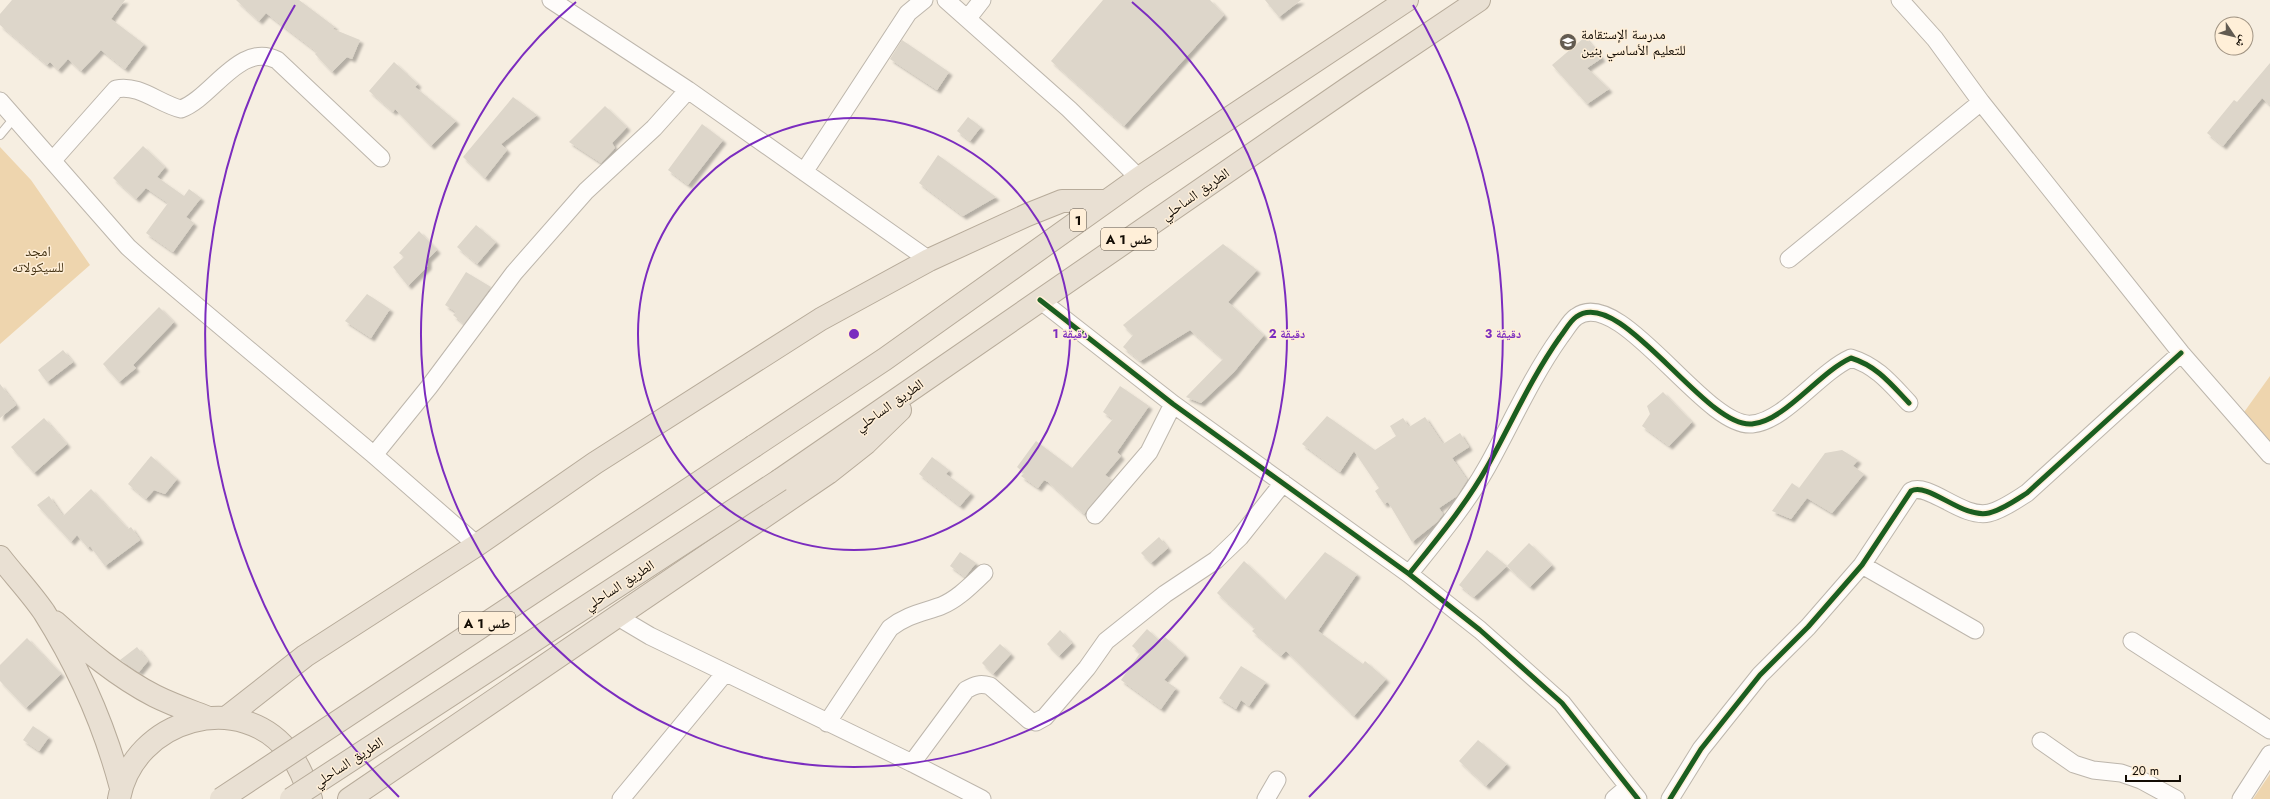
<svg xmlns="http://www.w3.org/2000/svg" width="2270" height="799" font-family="Jost,'Noto Naskh Arabic',sans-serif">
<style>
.green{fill:#eed5ae}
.building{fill:#ddd6ca;filter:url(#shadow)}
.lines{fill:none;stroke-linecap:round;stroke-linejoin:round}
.lane-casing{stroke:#bdb6ac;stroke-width:10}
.street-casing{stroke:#bdb6ac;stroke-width:19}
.highway-casing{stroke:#b7ab9a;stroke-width:24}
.lane{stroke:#fefcfa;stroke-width:8}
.street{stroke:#fefcfa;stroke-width:17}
.highway{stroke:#e9e0d3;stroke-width:22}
.highway-bridge-casing{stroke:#b7ab9a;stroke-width:24;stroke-linecap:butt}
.highway-bridge{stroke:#e9e0d3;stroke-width:22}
.cycleway-casing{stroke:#ffefd8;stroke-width:8}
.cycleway{stroke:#1b5e20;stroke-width:5}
.ring{fill:none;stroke:#7b2cbf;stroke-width:2}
.labels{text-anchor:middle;stroke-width:3;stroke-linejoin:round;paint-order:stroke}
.shield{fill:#ffefd8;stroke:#5a5044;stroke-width:1}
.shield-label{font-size:13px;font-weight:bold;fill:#130c04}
.poi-label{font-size:14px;fill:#130c04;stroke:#ffefd8;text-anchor:start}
.street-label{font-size:14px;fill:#130c04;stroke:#ffefd8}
.park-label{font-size:14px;fill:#453314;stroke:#ffefd8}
.centre{fill:#7b2cbf;stroke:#ffefd8;stroke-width:2}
.ring-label{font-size:12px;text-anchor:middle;font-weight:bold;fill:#7b2cbf;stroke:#ffefd8;stroke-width:3;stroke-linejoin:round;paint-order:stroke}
</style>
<defs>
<filter id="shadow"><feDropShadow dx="3.5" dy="3.5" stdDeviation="1" flood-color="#0004"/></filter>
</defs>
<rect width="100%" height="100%" fill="#f6eee1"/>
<path class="green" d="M0,147L31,180L90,265L0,344Z
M2270,376V445L2242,415Z
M2270,774V799H2253Z"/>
<path class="building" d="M12,0H125L111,19L144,44L125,69L101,50L81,71L68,59L58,70L50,62L47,65L0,25V14Z
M236,0H299L335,27L333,29L360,40L352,59L347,57L332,72L315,54L317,52L266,13L259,21Z
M1103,0H1210L1224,15L1124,126L1051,61Z
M1265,0H1301L1279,17Z
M1585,37L1602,58L1587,68L1609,89L1587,104L1552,65Z
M902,40L949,72L937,90L890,59Z
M394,62L418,84L415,87L456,121L431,146L395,109L393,112L369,91Z
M2270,63V105L2262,98L2223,146L2207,133L2234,100L2237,102Z
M513,97L537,115L501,144L507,150L485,178L463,157Z
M605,106L627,127L612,143L615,148L601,163L569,142Z
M968,117L981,127L970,141L957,131Z
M702,124L723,140L688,185L668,170Z
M143,146L165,167L157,177L184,196L189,189L201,198L186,217L194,223L173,252L146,233L168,203L146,188L136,199L113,178Z
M938,155L996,197L963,216L919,183Z
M476,225L496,242L477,264L457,247Z
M419,231L437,250L428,259V266L408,286L393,267L404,257L399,253Z
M1223,244L1257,270L1228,302L1264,335L1234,372L1201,403L1186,397L1223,359L1190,330L1140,361L1123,347L1133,335L1123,325Z
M466,272L491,287L464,324L453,315L456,312L445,305Z
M367,294L390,309L371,338L345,321Z
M159,307L174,322L133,365L136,368L119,382L103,364Z
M63,350L73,362L47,382L38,370Z
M0,384L16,405L0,418Z
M1120,386L1149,406L1117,452L1121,456L1105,475L1112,480L1084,514L1048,482L1044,480L1038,488L1021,476L1024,473L1017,467L1036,441L1072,468L1113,419L1103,412Z
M1663,392L1692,422L1669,446L1642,426L1650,414L1647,406Z
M1327,416L1375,450L1396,436L1390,426L1403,418L1409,427L1425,417L1443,444L1460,433L1469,447L1452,458L1467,480L1457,496L1439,508L1443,514L1437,522L1412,542L1388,502L1384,504L1375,491L1379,488L1354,451L1340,472L1302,444Z
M44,418L67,444L34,473L11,447Z
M1842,450L1858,460L1853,466L1864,474L1832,513L1807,498L1791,519L1772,511L1792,483L1799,488L1825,453Z
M151,456L177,479L165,494L154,490L146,499L128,484Z
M932,457L949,470L946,474L971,493L960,506L919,474Z
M91,489L128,529L131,527L140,540L105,566L90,546L88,548L77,535L71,542L37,505L49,496L63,516Z
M1159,537L1168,548L1151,563L1141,553Z
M1529,543L1552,565L1530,587L1507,566Z
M1487,550L1507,566L1474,597L1459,585Z
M960,552L976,563L965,577L950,566Z
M1325,552L1357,574L1318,631L1363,664L1365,661L1386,679L1354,716L1286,651L1281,656L1252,631L1255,628L1217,593L1244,561L1285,600Z
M1147,629L1161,642L1165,637L1185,655L1164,680L1176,688L1161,709L1121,680L1140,653L1132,646Z
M1060,630L1072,643L1059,656L1047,644Z
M27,638L61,674L26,708L0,681V665Z
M1000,644L1011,654L993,674L982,663Z
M137,647L148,661L139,672L120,660Z
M1241,666L1266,682L1249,706L1241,700L1236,709L1219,698Z
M33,726L49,737L39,751L23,740Z
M1478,740L1507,764L1486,786L1459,761Z"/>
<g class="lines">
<g class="lane-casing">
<path id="lane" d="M0,135L15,117"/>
</g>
<g class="street-casing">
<path id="street" d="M551,0L688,90L929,260
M946,0L1069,109L1139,178
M1900,0L1935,39L1981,102L2181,353L2270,455
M968,18L982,0
M0,101L128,247L148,265L374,455L477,545
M53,160L116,89C140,84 159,104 181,109C212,98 240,41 277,60L381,158
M804,172L908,13L924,0
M1789,259L1981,102
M1040,300L1173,404L1409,574L1480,630L1562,703L1638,799
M374,455L429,387L514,273L586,191L654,128L688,90
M1095,515L1149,452L1173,404
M1862,565L1975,630
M1409,574C1437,539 1465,506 1487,467C1511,424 1531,378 1560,337C1565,331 1570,321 1576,317C1620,284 1705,429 1752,424C1785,421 1818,373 1851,358C1877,366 1891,384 1909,403
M618,617L650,636L912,763L982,799
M2132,641L2270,730
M827,723L890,628C907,615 921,613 941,606C958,599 971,585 984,573
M2041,741L2074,764L2093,770L2121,773L2141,780L2176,799
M912,763L966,690C975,685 980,683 990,686L1029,720L1036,722L1045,717L1087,668L1106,641L1165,594L1216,560L1240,537L1283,483
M621,799L725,673
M1266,799L1277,780
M1614,799L1628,787
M1670,799L1701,749L1760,675L1808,627L1862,565L1911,491C1929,482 1962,519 1989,513C2002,510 2016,500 2027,493L2181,353
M2241,799L2270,754"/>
</g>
<g class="highway-casing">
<path id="highway" d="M754,446L885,359L1139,178L1407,0
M780,480L1354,84L1479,0
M0,557C14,575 31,593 44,612C78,666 105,727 121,788
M55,622C86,650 118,677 155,696C173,705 191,711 209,718
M226,718L305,656L477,545L595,463L821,319L929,260L1027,215L1062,201H1105
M119,799C133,719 242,687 291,755C301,769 306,783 311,799
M349,799L828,473L866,443L900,410"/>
</g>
<use href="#lane" class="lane"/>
<use href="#street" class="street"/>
<use href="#highway" class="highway"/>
<g class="highway-bridge-casing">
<path id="highway-bridge" d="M221,799L754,446
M291,799L780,480"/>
</g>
<use href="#highway-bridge" class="highway-bridge"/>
<g class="cycleway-casing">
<path id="cycleway" d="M1040,300L1173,404L1409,574L1480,630L1562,703L1638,799
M1409,574C1437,539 1465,506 1487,467C1511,424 1531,378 1560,337C1565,331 1570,321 1576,317C1620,284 1705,429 1752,424C1785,421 1818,373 1851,358C1877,366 1891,384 1909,403
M1670,799L1701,749L1760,675L1808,627L1862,565L1911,491C1929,482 1962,519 1989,513C2002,510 2016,500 2027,493L2181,353"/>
</g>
<use href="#cycleway" class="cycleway"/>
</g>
<g class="ring">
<circle cx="854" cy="334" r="216"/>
<path d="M1132 2A433 433 0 1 1 576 2"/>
<path d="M399 797A649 649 0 0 1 295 5M1413 5A649 649 0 0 1 1309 797"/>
</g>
<defs>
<g id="school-disc" transform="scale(0.9)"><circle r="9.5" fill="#625b51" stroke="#ffefd8"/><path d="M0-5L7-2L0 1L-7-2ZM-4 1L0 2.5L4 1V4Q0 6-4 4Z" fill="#fff"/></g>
</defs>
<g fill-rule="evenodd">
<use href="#school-disc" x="1568" y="42"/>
</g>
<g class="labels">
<g class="shield">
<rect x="1070" y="209" width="16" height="22" rx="3"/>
<rect x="1101" y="228" width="56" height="22" rx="3"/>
<rect x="459" y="612" width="56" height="22" rx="3"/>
</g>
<g class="shield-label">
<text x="1078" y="225">1</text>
<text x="1129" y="244">A 1 طس</text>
<text x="487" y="628">A 1 طس</text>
</g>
<g class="poi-label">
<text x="1581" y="39">مدرسة اﻹستقامة<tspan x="1581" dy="16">للتعليم اﻷساسي بنين</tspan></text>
</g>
<g class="street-label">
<text transform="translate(1195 194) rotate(-35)" y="5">الطريق الساحلي</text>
<text transform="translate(889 405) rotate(-35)" y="5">الطريق الساحلي</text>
<text transform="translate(619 585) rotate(-33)" y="5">الطريق الساحلي</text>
<text transform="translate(348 762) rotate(-33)" y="5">الطريق الساحلي</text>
</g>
<g class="park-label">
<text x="38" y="256">امجد<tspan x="38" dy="16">للسيكولاته</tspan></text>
</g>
</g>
<circle cx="854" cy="334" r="6" class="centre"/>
<g class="ring-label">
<text x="1070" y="338">1 دقيقة</text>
<text x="1287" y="338">2 دقيقة</text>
<text x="1503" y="338">3 دقيقة</text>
</g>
<g transform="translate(2234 36) rotate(125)"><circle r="19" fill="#ffefd8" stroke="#a19483"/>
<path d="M0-3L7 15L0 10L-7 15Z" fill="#625b51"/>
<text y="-6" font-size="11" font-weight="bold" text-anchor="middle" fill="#130c04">ش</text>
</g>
<path d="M2126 775v6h54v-6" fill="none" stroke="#130c04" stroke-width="2"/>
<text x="2132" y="775" font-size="12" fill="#130c04" stroke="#ffefd8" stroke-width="3" paint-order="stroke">20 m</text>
</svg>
